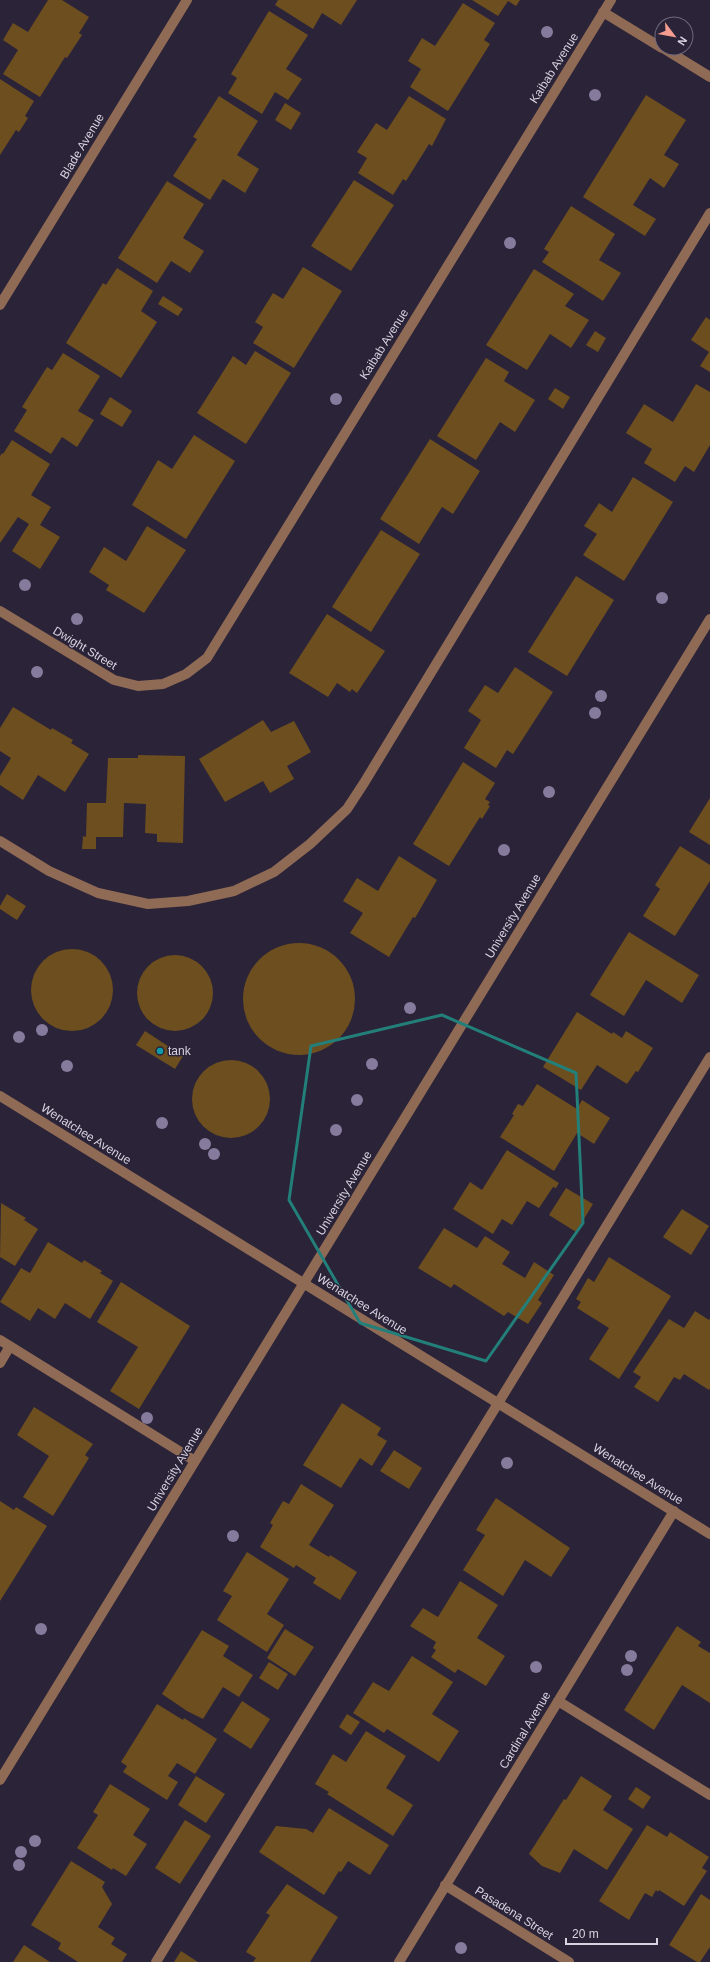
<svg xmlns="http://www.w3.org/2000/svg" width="710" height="1962" font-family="Arial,sans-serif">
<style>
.building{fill:#6d4e1f}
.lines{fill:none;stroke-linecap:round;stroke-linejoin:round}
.minor{stroke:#8f6b55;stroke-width:10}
.tree{fill:#867b9d}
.marked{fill:none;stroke:#237f7a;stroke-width:3;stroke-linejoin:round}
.culture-dot{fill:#0f9aa8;stroke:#2b2338;stroke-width:1.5}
.labels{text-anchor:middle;stroke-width:3;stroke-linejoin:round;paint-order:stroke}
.street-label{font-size:12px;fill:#d7d3e1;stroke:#2b2338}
.poi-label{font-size:12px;fill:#d7d3e1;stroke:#2b2338;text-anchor:start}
</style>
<rect width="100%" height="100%" fill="#2b2338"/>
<path class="building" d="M48,0H62L89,17L79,33L82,35L67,58L65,57L40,97L3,74L18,50L3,40L13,23L28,32Z
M278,0H357L341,25L322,13L313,29L275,5Z
M472,0H520L516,6L508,1L498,16Z
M463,3L495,23L484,40L490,44L448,111L410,87L421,69L408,61L422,38L435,46Z
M269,11L308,35L286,69L302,79L288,100L275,92L262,114L228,93L237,78L231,74Z
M0,79L34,101L25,116L28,118L19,132L16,130L0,155Z
M646,95L686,120L664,155L679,164L664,188L650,178L633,205L656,219L645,236L583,197Z
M219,96L258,121L237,155L259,169L245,193L223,179L210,200L173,176L197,139L193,137Z
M409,96L446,119L432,146L429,144L406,181L403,179L393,195L358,173L367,158L357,152L376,123L387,130Z
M285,103L301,113L291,130L275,120Z
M354,180L394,205L351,271L311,246Z
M167,181L204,204L183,238L204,251L190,273L171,261L157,283L118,258Z
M571,206L615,234L599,260L621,273L603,301L542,262L549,252L544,249Z
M303,267L342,291L294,368L253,343L263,327L255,322L273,293L283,299Z
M117,268L153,291L141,311L157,322L121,378L66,343L103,283L106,285Z
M534,269L574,294L565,306L589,320L571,348L550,334L527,370L486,345Z
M163,296L183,309L178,316L158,304Z
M706,317L710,320V372L700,366L709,352L691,340Z
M595,331L606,338L598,352L586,345Z
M255,351L291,373L246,444L197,413L233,356L246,365Z
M63,353L100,376L78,411L94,420L77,447L62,437L51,454L14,431L27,410L22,407L47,367L52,370Z
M486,358L509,372L504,381L535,400L515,432L500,422L476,460L437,436Z
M696,384L710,392V445L694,472L685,466L675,482L644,463L652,449L626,433L644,404L673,422Z
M555,388L570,397L563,409L548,399Z
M110,397L132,411L122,427L100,414Z
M194,435L235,461L186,539L132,505L158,460L172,469Z
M430,439L480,471L453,514L442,507L419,544L380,519Z
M12,440L50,464L31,495L51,507L40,525L60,537L40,569L12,551L29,524L18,517L0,543V456L2,453L3,454Z
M633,477L673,502L624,581L583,555L597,534L584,526L599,503L612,512Z
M147,526L186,550L144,613L106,590L109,585L89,572L104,547L126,561Z
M381,530L420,554L371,632L332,607Z
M576,576L614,600L567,676L528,652Z
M327,614L385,651L357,693L352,689L350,692L337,683L328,697L289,673Z
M515,667L553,692L513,754L507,750L496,768L464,748L481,720L468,711L485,685L498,693Z
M13,707L51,730L52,728L73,740L71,743L89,754L65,792L38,775L23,800L0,785V776L11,758L0,751V728Z
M263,720L271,732L294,721L311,752L287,766L294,779L270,793L263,781L225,802L199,759Z
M138,755L185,756L183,843L157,842V834L145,833L146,804L124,803L123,837H96V849H82L83,836L86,837L87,803H106L108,758H138Z
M463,762L495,783L485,799L490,802L488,805L490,806L482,819L480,817L449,866L413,844Z
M710,798V845L689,832Z
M680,846L710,865V881L675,936L643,916L660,889L655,885Z
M399,856L437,880L415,918L413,917L389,957L350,933L363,913L343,901L357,878L378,891Z
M7,894L26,906L17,920L0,909V906Z
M629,932L699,975L682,1003L646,980L624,1016L590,995Z
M243 999a56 56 0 1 1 112 0a56 56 0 1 1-112 0Z
M31 990a41 41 0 1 1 82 0a41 41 0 1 1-82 0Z
M137 993a38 38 0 1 1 76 0a38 38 0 1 1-76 0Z
M577,1012L612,1034L613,1032L622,1038L626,1031L653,1048L638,1072L636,1071L627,1084L597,1065L581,1090L543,1067Z
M145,1031L183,1056L175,1069L136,1045Z
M192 1099a39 39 0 1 1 78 0a39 39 0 1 1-78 0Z
M537,1084L577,1109L582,1100L610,1118L594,1144L577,1133L554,1171L500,1137L514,1115L512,1114L518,1104L523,1106Z
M507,1150L559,1183L556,1188L553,1187L539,1208L527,1201L512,1225L502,1219L493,1234L453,1209L470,1182L482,1190Z
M566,1188L593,1204L576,1232L549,1215Z
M1,1203L26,1218L24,1220L38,1229L15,1266L0,1257Z
M682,1209L709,1226L691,1255L663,1237Z
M444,1228L477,1248L485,1236L510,1252L502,1264L525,1278L534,1262L554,1275L538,1300L542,1303L528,1324L508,1312L504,1316L454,1284L451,1288L418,1268Z
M48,1242L82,1263L84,1260L102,1271L100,1273L113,1281L90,1319L65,1303L55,1319L38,1308L30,1321L0,1302L21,1268L30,1273Z
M609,1257L671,1296L619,1379L589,1359L609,1328L577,1308L581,1302L576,1299L588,1278L594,1282Z
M121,1282L190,1326L139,1409L110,1391L138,1347L97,1322Z
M695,1311L709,1320L710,1318V1388L709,1390L684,1374L680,1380L674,1377L658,1402L634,1387L641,1377L633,1372L669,1319L684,1328Z
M342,1403L381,1428L377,1435L387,1441L372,1466L360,1458L341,1488L303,1465Z
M34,1407L93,1444L85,1455L89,1458L53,1516L23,1497L49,1456L17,1435Z
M394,1450L422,1468L409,1489L380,1471Z
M301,1484L334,1505L309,1545L329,1557L330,1555L357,1572L340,1600L313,1583L316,1578L296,1565L294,1568L260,1547L273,1525L270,1523L283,1501L289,1504Z
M496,1498L570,1548L551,1577L525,1560L503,1596L463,1570L485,1535L476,1530Z
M0,1501L14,1510L16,1507L47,1526L0,1601Z
M247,1552L289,1579L267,1614L284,1625L267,1652L217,1620L232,1596L223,1591Z
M460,1581L498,1605L477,1638L505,1656L486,1686L458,1669L455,1673L431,1657L436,1650L433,1648L436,1642L410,1626L423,1608L438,1617Z
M677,1626L701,1642L698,1646L710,1653V1703L682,1685L654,1730L624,1710Z
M285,1629L314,1647L295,1676L267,1658Z
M202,1630L229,1646L223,1656L253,1675L239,1697L223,1687L203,1719L187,1711L162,1694Z
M412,1656L453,1682L432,1714L459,1731L439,1762L387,1729L384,1733L353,1713L373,1682L389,1691Z
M269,1662L288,1674L278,1690L259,1678Z
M242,1701L270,1719L251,1749L223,1731Z
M157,1704L183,1720L184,1718L217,1739L195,1774L177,1763L168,1776L178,1782L167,1800L123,1772L127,1766L121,1762Z
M347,1714L360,1722L351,1735L339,1727Z
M366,1731L406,1756L386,1788L413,1805L393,1836L327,1794L329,1792L315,1784L333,1754L346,1762Z
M196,1776L225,1794L206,1823L178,1805Z
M581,1776L612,1796L603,1810L633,1829L607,1870L574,1849L560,1873L542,1866L529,1854L564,1799L566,1800Z
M110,1784L150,1809L133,1835L147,1844L126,1876L113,1868L112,1870L77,1848L98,1815L93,1812Z
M636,1787L651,1797L643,1809L628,1799Z
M329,1808L389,1845L370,1875L348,1861L341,1872L339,1871L324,1895L259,1852L276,1826L306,1829L313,1833Z
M185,1820L211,1836L180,1884L155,1868Z
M647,1825L667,1837L670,1832L709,1857L702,1868L707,1871L684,1906L659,1890L658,1892L656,1890L652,1897L645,1893L629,1920L599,1901Z
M71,1861L105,1882L102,1887L112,1904L98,1927L115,1938L111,1944L127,1954L122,1962H78L58,1949L61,1943L31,1925Z
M287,1884L338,1917L310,1962H253L256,1958L246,1952L270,1915L266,1913Z
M701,1894L710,1900V1947L700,1962H697L669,1945Z
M24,1945L50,1962H13Z
M181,1951L198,1962H174Z"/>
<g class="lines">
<path class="minor" d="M603,12L662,48
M663,48L710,77
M0,305L187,0
M0,611L114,680L138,686L163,684L186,674L207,658L611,0
M0,841L49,871L98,893L148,904L188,901L234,891L274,872L310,844L347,809L364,783L710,213
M0,1096L710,1534
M0,1340L195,1461
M0,1363L10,1346
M558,1701L710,1795
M0,1780L710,619
M445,1885L569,1962
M156,1962L710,1057
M399,1962L674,1511"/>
</g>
<g class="tree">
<circle cx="547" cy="32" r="6"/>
<circle cx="595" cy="95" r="6"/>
<circle cx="510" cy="243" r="6"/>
<circle cx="336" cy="399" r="6"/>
<circle cx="25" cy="585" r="6"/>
<circle cx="662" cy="598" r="6"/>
<circle cx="77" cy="619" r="6"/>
<circle cx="37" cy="672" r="6"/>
<circle cx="601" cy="696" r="6"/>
<circle cx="595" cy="713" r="6"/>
<circle cx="549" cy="792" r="6"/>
<circle cx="504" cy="850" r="6"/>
<circle cx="410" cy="1008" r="6"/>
<circle cx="42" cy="1030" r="6"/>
<circle cx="19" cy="1037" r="6"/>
<circle cx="372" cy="1064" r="6"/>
<circle cx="67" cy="1066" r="6"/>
<circle cx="357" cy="1100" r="6"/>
<circle cx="162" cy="1123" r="6"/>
<circle cx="336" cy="1130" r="6"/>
<circle cx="205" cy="1144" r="6"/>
<circle cx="214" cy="1154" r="6"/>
<circle cx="147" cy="1418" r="6"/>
<circle cx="507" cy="1463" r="6"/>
<circle cx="233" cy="1536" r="6"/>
<circle cx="41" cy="1629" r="6"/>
<circle cx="631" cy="1656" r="6"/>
<circle cx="536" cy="1667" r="6"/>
<circle cx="627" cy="1670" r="6"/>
<circle cx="35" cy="1841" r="6"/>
<circle cx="21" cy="1852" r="6"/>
<circle cx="19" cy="1865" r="6"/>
<circle cx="461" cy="1948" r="6"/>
</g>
<path class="marked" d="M442,1015L576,1073L583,1223L486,1361L360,1323L289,1200L311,1046Z"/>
<circle class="culture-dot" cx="160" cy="1051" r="4"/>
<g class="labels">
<g class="street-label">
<text transform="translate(554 68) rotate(-58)" y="4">Kaibab Avenue</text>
<text transform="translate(82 146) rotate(-59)" y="4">Blade Avenue</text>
<text transform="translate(384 344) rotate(-58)" y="4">Kaibab Avenue</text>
<text transform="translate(85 648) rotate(31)" y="4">Dwight Street</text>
<text transform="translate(513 916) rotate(-59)" y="4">University Avenue</text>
<text transform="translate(86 1134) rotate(32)" y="4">Wenatchee Avenue</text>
<text transform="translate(344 1193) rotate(-59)" y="4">University Avenue</text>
<text transform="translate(362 1304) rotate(32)" y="4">Wenatchee Avenue</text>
<text transform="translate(175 1469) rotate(-59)" y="4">University Avenue</text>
<text transform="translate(638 1474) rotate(32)" y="4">Wenatchee Avenue</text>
<text transform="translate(525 1730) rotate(-59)" y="4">Cardinal Avenue</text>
<text transform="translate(514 1913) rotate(32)" y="4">Pasadena Street</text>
</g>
<g class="poi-label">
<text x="168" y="1055">tank</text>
</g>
</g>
<g transform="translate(674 36) rotate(122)"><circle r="19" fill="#2b2338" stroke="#70697c"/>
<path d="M0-3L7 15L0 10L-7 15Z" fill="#f59c91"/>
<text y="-6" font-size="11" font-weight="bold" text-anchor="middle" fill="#d7d3e1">N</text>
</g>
<path d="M566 1938v6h91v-6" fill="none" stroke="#d7d3e1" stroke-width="2"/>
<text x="572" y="1938" font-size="12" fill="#d7d3e1" stroke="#2b2338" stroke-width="3" paint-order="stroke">20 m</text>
</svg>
